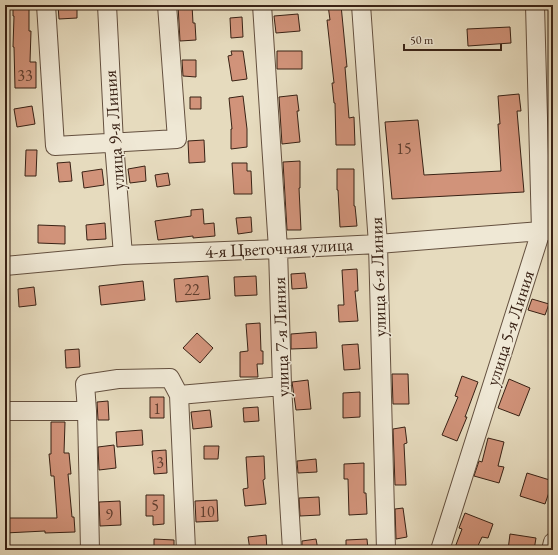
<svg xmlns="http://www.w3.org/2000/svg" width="558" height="555" font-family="'EB Garamond',serif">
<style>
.building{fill:#d1937a;stroke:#392215}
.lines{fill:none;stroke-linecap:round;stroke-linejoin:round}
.minor-casing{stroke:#64503f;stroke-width:20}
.minor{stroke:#efe8d5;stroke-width:18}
.labels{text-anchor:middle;stroke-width:3;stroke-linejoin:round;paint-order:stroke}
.number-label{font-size:16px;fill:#5f3e2e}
.street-label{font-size:18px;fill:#392215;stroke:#efe8d5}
</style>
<rect width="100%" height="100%" fill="#e6dbbe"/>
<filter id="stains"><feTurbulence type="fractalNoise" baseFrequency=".005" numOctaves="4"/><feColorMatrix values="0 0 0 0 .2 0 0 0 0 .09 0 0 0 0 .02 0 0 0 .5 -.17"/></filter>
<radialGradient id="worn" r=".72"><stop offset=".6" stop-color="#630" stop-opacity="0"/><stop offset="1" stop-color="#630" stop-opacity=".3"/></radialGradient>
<path class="building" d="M13,5H29V31H31L30,62H36V88H15L14,47H13L14,16H13Z
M58,5H77V18L59,19Z
M178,5H192L193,23H195L196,40L180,41Z
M328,5H341L347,67H345L349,118L354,117L355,145H336L335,103H334L332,83H334L327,20H330Z
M298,14L300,31L276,33L274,16Z
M242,17L243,37L231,38L230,18Z
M510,27L511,43L468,46L467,29Z
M231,51H243L247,79L232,81L228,56L232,55Z
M277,51H302V69H277Z
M182,60H196V77L183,76Z
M519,94L521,111H517L524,192L392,199L385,122L418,120L424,175L501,171L498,124H500L498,96Z
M297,95L299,111H297L300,142L282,144L279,97Z
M243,96L247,129V147L231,149V129H232L229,98Z
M190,97H201V109H190Z
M32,106L35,124L17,127L14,109Z
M204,140L205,162L189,163L188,141Z
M26,150H37L36,176H25Z
M300,161V188H299L301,230H287L283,162Z
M70,162L72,181L59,182L57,163Z
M232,163H247V171H251L252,194H234Z
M145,166L146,181L130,183L128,169Z
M102,169L104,185L84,188L82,172Z
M337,169H354V206H355L357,226L340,227L338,190H337Z
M168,173L170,185L157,187L155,175Z
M203,209L204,224L214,223L215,236L193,238V236L158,240L155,221L191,216V210Z
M251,217L252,232L238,234L236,218Z
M105,223L106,239L87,240L86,225Z
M38,225L65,226V244L38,243Z
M357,269L358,291H355L358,321L339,322L338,305H344L342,270Z
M305,273L307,288L292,289L291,274Z
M208,276L210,299L176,302L174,279Z
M256,276L257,295L235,296L234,277Z
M143,281L145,300L101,305L99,286Z
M34,287L36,305L19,307L18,289Z
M532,299L549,304L545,315L528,310Z
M260,323L261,351H263V364H257L258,377H240V352L248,351L246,324Z
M316,332L317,348L291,349V334Z
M197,333L213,348L200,363L183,348Z
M358,344L360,369L344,370L342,345Z
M79,349L80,367L66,368L65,350Z
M392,374H408L409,404H393Z
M462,376L478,382L465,417H467L457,441L442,435L458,397L455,396Z
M509,379L530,388L519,416L498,408Z
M308,380L311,409L296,410L292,382Z
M360,392V417L343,418V393Z
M150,397H164V418H150Z
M108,401L109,420H98L97,402Z
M258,407L259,421L244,422L243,408Z
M210,410L212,427L193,429L191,412Z
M51,422H65L64,453H69L71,474H68L72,517H74L75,532L45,533V531L5,533V518H57L54,476H51L49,454H51Z
M405,427L407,443L404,444L406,485H395L393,429Z
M142,430L143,445L117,447L116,432Z
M488,438L504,442L498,466L504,467L499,483L474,476L479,461L482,462Z
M114,445L116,468L99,470L98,447Z
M204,446H219L218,459H204Z
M166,450L167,473L154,474L152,451Z
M264,456L265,479L263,480L266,504L245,506L243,489L248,488L246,457Z
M316,459L317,472L298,473L297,461Z
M364,463V493H366L367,514L349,515L348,479H344V464Z
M527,473L553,481L545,504L520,496Z
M146,495H164V524L153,525V516H146Z
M319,497L320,515L300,516L299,498Z
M217,500L218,521L196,522L195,501Z
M120,501L121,525L100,526L99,502Z
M403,508L407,537L396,539L395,509Z
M465,513L493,524L488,538L482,537L476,550H454L462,529L459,528Z
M510,534L536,538L534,550H508Z
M266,535L267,550H250L248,537Z
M154,539L174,540V550H154Z
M316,539L318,550H302V541Z
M367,539L368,550H346V540Z"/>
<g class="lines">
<g class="minor-casing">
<path id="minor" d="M46,5L55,146L177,139L167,5
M107,5L114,143L123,255
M262,5L278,249L282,386L292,550
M361,5L378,244L386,550
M5,266L123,255L278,249L378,244L541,231H552
M179,395L186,550
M5,411H87L90,550
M87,411L85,384L118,379L170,378L179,395L282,386
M440,550L541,231L535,5
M551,550L553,542"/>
</g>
<use href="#minor" class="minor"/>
</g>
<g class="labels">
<g class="number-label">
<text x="25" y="81">33</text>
<text x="404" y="154">15</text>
<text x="192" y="295">22</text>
<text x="157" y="414">1</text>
<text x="160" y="468">3</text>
<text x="155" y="511">5</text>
<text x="207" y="517">10</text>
<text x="109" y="520">9</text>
</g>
<g class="street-label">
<text transform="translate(114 130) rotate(-94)" y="6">улица 9-я Линия</text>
<text transform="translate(279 248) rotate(-3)" y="6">4-я Цветочная улица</text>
<text transform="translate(378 277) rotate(-92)" y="6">улица 6-я Линия</text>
<text transform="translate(510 328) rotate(-72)" y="6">улица 5-я Линия</text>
<text transform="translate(281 337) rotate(-92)" y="6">улица 7-я Линия</text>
</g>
</g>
<rect width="558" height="555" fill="none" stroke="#e6dbbe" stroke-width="20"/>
<rect x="6" y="6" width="546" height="543" fill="none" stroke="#392215" stroke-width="2"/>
<rect x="10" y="10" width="538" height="535" fill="none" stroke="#392215"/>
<path d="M404 44v6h97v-6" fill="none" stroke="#392215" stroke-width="2"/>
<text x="410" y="44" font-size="12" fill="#392215" stroke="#efe8d5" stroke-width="3" paint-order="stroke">50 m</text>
<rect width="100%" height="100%" filter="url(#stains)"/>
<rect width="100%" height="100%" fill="url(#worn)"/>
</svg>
